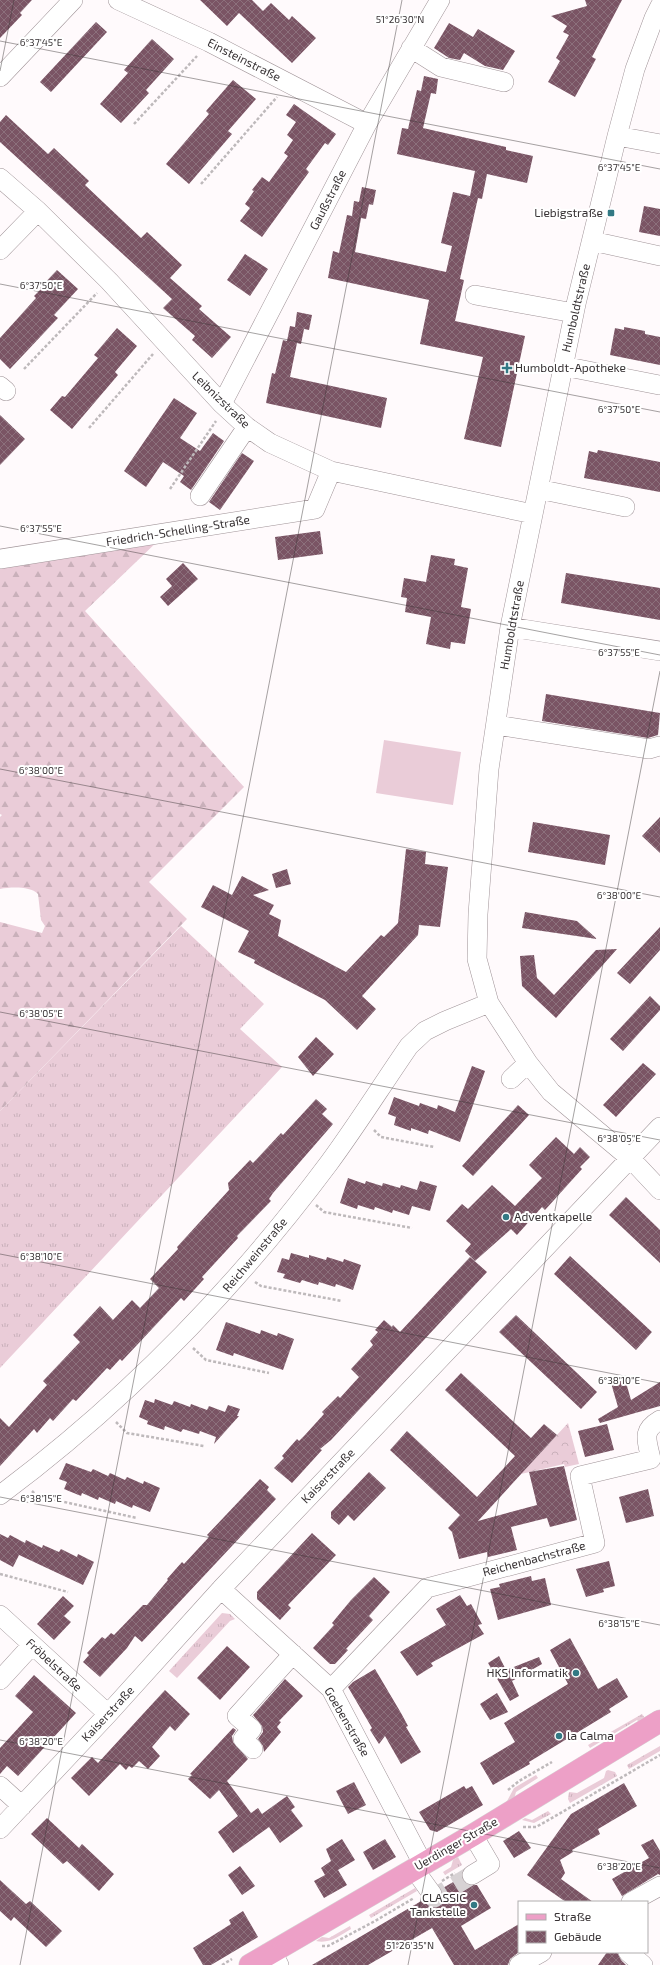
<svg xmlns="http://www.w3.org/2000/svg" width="660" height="1965" font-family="'Exo 2',sans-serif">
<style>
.grass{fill:url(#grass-tufts)}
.forest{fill:url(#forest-firs)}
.park{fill:url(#park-crowns)}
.garden{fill:#eaccd8}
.building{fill:url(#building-cross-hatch)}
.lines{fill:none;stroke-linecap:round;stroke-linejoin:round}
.minor-tunnel{stroke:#d7d2d4;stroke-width:19;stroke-dasharray:19 10;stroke-linecap:butt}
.minor-casing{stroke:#a09498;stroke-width:20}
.major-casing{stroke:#d7d6d6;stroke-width:23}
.path{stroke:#beb9bb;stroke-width:2.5;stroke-dasharray:3 2;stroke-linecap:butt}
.minor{stroke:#fff;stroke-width:19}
.major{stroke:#eda0c7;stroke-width:22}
.ticks{fill:none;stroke:#373234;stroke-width:1;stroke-opacity:0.45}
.poi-dot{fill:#327984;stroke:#fff;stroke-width:1.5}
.labels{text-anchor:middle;stroke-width:4;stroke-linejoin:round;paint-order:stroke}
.street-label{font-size:12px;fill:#373234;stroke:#fff}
.poi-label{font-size:12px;fill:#373234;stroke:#fff;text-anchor:end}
.ticks-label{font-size:10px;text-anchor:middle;fill:#373234;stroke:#fff;stroke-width:4;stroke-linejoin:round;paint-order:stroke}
</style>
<defs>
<pattern id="grass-tufts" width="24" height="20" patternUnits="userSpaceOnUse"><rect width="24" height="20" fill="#eaccd8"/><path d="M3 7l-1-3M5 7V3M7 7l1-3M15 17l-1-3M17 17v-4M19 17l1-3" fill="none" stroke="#c9b0ba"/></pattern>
<pattern id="forest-firs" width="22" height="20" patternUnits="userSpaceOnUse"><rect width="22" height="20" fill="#eaccd8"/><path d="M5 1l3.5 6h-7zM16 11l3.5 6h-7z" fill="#c9b0ba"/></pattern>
<pattern id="park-crowns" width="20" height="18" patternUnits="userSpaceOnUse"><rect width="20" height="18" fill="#eaccd8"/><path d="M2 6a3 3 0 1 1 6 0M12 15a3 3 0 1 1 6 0" fill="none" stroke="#c9b0ba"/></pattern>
<pattern id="building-cross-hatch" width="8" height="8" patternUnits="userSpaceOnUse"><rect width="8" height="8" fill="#7a5464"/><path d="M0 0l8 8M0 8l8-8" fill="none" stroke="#8c707c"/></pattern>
</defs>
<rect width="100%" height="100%" fill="#fffafc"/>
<path class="grass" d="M181,926L264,1004L240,1029L282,1067L0,1368V1111Z
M222,1613L230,1614L235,1619L230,1621L177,1678L169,1671Z
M642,1714L647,1721L641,1724L637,1720L590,1748L588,1745Z
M660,1746V1751L629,1769L627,1765Z
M608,1770L615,1772L617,1776L570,1803L568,1799L569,1792L577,1793L604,1778L606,1771Z
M536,1775L538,1778L516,1792L514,1799L506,1803L514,1788Z
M548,1811L551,1814L534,1823L522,1820L525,1818L532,1820Z
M458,1857L462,1865L445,1875L443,1872L451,1867L453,1860Z
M415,1888L417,1891L371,1918L369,1915Z
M350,1926L351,1929C339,1936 330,1944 316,1941L322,1937L329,1938Z"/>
<path class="forest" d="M161,538L85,611L244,787L149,882L187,919L0,1111V922L42,933L45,926L41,920L38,894C30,886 11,887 0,889V817L2,815L0,814V562Z"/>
<path class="park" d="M568,1423L579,1464L565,1467L564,1464L521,1474Z"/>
<path class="garden" d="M384,740L461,752L453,805L376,793Z"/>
<path class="building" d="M0,0H32L20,13L22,15L0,38Z
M200,0H252L263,11L271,3L289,20L292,16L316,38L292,63L239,13L227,26Z
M585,0H622L592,57L596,59L575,97L548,82L560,61L556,58L569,35L563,32L567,26L551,16L587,6Z
M96,22L107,32L51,92L40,82Z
M449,23L473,37L478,29L515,51L503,70L485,66L464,53L460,60L449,58L434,48Z
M152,39L174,59L146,90L149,93L121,123L100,104L128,73L124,70Z
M424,76L438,79L436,94L431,93L423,128L506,147V150L533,156L527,183L487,174L482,199L478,198L475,211L460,279L464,280L455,321L525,336L501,447L464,439L483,357L420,344L429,300L328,278L333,251L339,253L347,215L352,216L354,201L359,202L362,187L376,190L373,205L363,203L369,204L366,219L361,218L355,252L446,272L452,246L441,243L453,192L470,196L475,171L397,154L402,128L408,129L417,90L421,91Z
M233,80L256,99L228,131L232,134L189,184L166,164L209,114L206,111Z
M294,104L336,134L328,145L325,143L306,169L309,172L262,237L240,221L250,208L245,204L254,191L252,190L262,177L269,182L288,156L284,153L293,140L287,135L296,122L286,115Z
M6,115L48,154L54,148L89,181L85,185L141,238L147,232L182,265L170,278L202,306L199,309L231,337L212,358L192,340L195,336L163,308L172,299L0,142V122Z
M644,206L660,209V236L639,232Z
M245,254L268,269L250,296L227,280Z
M57,270L78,289L54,315L58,318L10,369L0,359V338L36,298L34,296L41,289L40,288Z
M297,312L312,315L309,330L295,327Z
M290,326L304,329L301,344L297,343L290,377L387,398L381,428L266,403L272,373L275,374L283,340L287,341Z
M624,327L645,331V334L660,337V365L610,355L615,328L624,330Z
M117,328L137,346L115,372L118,375L72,429L50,410L62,396L65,397L98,358L94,355Z
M174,398L197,413L180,438L200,451L213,433L224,441L191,490L180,482L184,476L163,462L146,487L124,471Z
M0,415L25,439L0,465Z
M598,450L660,462V492L584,478L589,451L597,453Z
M242,453L254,461L220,510L209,502Z
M320,531L323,554L278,560L275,537Z
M431,555L455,559L454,565L468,568L461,607L471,609L465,644L451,642L450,649L426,644L431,617L405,612L407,598L401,597L404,578L426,582Z
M183,563L198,579L168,606L160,597L172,586L166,579Z
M566,573L660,588V620L561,603Z
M546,694L660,713L658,735L648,738L542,721Z
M660,817V853L642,836Z
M533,822L610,835L605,865L528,852Z
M406,849L426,852L425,864L448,867L440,927L419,925L418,935L362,996L376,1009L357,1030L325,1000L254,963L255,960L238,952L249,931L201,907L213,885L232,895L242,876L269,890L253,895L274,905L269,914L281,920L278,936L346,972L381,935L384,937L398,923Z
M287,869L291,884L276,888L272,874Z
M525,912L577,921L597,939L522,928Z
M660,927V950L630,984L617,973Z
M617,949L556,1018L522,986L520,956L534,955L537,978L554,995L596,950Z
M650,996L660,1006V1010L623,1051L610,1039Z
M316,1037L334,1054L313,1076L298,1057Z
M643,1063L656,1074L616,1117L603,1105Z
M472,1066L485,1071L460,1142L429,1130L428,1134L411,1128V1131L394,1125L396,1117L388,1114L394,1097L419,1106L420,1103L437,1109L438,1105L455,1112Z
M316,1099L327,1109L322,1114L333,1124L273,1193L269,1199L271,1201L237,1236L238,1238L202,1277L204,1279L184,1301L181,1298L122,1361L120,1359L110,1370L107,1368L76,1401L73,1399L53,1421L50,1418L37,1433L34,1429L0,1466V1418L9,1427L47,1385L43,1381L80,1342L73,1335L100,1306L113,1320L132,1300L140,1308L159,1288L150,1279L178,1249L177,1247L229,1190L228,1183L250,1160L253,1163L281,1133L283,1135Z
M518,1105L529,1115L473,1176L462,1166Z
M556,1137L574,1154L580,1147L590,1157L580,1167L582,1169L545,1210L542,1207L517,1235L511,1229L475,1261L465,1251L471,1244L446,1221L462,1204L468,1209L492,1185L515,1206L542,1178L529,1165Z
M348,1178L365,1184L366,1181L382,1186L383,1183L400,1188L401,1185L417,1190L420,1181L437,1186L430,1211L412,1206L409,1215L393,1210L392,1213L375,1207L374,1210L358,1205L357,1209L340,1203Z
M626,1197L660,1230V1263L609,1215Z
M291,1253L309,1258V1255L326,1260L327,1257L343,1262L344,1259L361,1265L353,1290L336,1284L335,1287L319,1282L318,1285L302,1280L300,1283L283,1278L285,1274L277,1272L282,1258L289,1260Z
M570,1256L652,1332L636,1350L554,1274Z
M470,1257L487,1272L331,1440L320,1449L322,1450L292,1483L274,1468L284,1458L282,1456L297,1439L299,1441L305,1435L324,1414L322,1412L338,1396L340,1398L359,1377L351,1369L373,1345L370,1341L378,1332L375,1330L384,1320L392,1327L393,1325L400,1332Z
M516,1315L597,1392L581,1409L499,1332Z
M226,1322L260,1334L261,1330L277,1336L278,1333L294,1339L283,1370L234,1353L233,1356L216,1350Z
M461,1373L531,1438L544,1424L557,1435L478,1521L537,1505L529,1472L564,1466L577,1520L550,1527L547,1518L511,1527L517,1550L488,1557L487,1552L459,1559L452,1532L448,1528L460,1515L390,1450L407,1431L477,1497L515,1456L445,1390Z
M625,1379L631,1400L660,1382V1406L600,1423L598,1419L618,1407L611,1383Z
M155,1399L172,1405L174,1401L190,1407L191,1404L207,1410L209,1406L225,1412L228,1405L240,1409L237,1416H239L214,1444L216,1437L200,1431L199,1434L183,1429L181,1432L165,1426L164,1430L147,1424L148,1421L139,1417L145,1400L154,1403Z
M607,1424L614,1450L585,1457L578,1431Z
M66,1463L91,1472L93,1469L108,1476L110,1473L125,1480L127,1477L143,1484L144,1481L160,1488L150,1512L133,1505L132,1508L116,1501L115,1504L99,1497L98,1500L82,1493L81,1496L64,1489L67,1482L59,1479Z
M369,1472L386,1488L354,1521L348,1515L339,1525L331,1518V1512Z
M260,1479L269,1487L267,1490L276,1499L142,1642L135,1636L127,1648L100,1677L83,1662L89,1655L87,1653L102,1637L105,1639L111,1633L114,1635L143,1605H147L168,1580L167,1579L182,1562L184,1564L209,1537L207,1535Z
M648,1489L654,1516L626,1523L619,1497Z
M312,1533L336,1555L288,1605L291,1608L280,1620L257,1599V1592Z
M0,1534L8,1538L10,1535L25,1543L26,1540L42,1548L43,1545L59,1552L61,1549L77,1557L78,1554L94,1562L83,1585L17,1554L19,1555L13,1567L0,1560Z
M609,1561L615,1586L603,1589L604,1592L586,1597L576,1569Z
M531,1576L532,1581L545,1578L551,1605L498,1620L490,1589L500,1587L499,1584Z
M374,1577L390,1592L369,1616L373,1620L346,1649L348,1650L335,1664H330L313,1648L334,1625L332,1623L351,1600Z
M460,1595L467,1606L471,1604L482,1624L478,1625L484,1634L431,1663L433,1666L417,1676L400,1652L446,1625L436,1609Z
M63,1596L74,1606L64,1616L71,1622L54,1640L37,1624Z
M570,1638L598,1689L617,1678L628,1697L609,1709L611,1712L529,1762L530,1764L493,1785L480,1763L515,1742L504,1723L568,1684L550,1650Z
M227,1646L250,1667L220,1700L197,1678Z
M499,1656L506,1670L539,1657L542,1664L512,1681L519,1696L510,1701L488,1663Z
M375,1669L401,1713L408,1726L406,1727L421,1752L401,1764L385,1736L379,1744L370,1730L372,1728L348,1687L353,1682Z
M34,1675L76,1713L18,1776L7,1766L0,1774V1748L33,1712L15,1696Z
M285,1679L303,1696L279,1721L281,1722L277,1727L281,1732L264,1752L263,1746L258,1739L263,1732L262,1726L253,1715Z
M165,1690L190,1714L175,1731L170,1726L152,1747L160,1756L148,1769L139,1761L132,1768L129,1766L126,1770L120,1764L89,1796L71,1778L92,1757L98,1763Z
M497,1693L508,1712L490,1720L480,1704Z
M233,1728L236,1730L232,1736L233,1742L248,1759L227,1781L251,1813L258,1808L262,1814L287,1796L295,1807L291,1810L303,1826L280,1843L269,1827L233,1853L218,1832L238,1816L219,1790L210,1799L188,1779L192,1775L190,1774Z
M354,1782L366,1805L348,1814L336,1791Z
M624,1783L637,1806L598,1829L600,1834L572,1850L573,1852L560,1860L565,1873L561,1879L593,1902H566L527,1875L571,1814Z
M464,1786L466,1789L472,1786L483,1805L437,1832L430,1830L419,1812Z
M47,1818L79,1848L82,1844L114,1874L99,1891L67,1861L63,1864L31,1834Z
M519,1831L531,1848L514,1858L503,1841Z
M342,1839L355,1860L338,1870L347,1885L324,1898L314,1881L325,1875L321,1868L331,1861L326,1849Z
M385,1839L396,1857L373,1870L363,1852Z
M653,1839L660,1851V1875L658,1874L622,1896L612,1879L649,1858L641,1845Z
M240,1866L255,1886L242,1895L228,1875Z
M462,1877L467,1885H477L491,1908L461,1926L475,1950L519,1924V1952L510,1959L508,1965H454L432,1928L368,1965H312L423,1900L428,1904L438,1903L442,1898L441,1889Z
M0,1880L26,1904L30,1901L62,1931L46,1947L14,1917L11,1921L0,1911Z
M243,1911L258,1937L211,1965H203L193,1948L231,1924L229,1920Z
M607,1952H617L621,1960L626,1965H598Z"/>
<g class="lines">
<path class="minor-tunnel" d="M432,1894L434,1898L472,1875"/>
<g class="minor-casing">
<path id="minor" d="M118,0L209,42L367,124
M660,6L654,18L635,69L617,136L576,304L510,627L489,769L478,914L477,959L489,1003L528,1063L551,1092L631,1159L660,1190
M411,48L441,67L504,82
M0,77L73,0
M617,136L660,144
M0,178L38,211L109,281L222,404L247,427L270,443L331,471L533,514
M592,241L660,256
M0,250L38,211
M475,295L574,313
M563,366L659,385
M0,386L6,391
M222,404L367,124L440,0
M538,489L625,507
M200,496L247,427
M0,559L315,509L331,471
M510,627L660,651
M496,725L649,749L660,746
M511,1079L528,1063
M0,1495C126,1401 235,1289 329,1163C357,1125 382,1085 409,1046L425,1031L445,1021L489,1003
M221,1589L331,1689L423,1864
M0,1615L108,1714
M0,1680L32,1645
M331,1689L427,1588L595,1543L580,1476L651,1459C647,1440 641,1431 660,1420
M253,1749L243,1739L252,1729L237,1716L293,1654
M0,1786L22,1806
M0,1829L108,1714L221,1589L660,1127
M414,1869L432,1894
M472,1875L490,1864L473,1835
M631,1902L660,1886
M272,1952L279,1965
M628,1952L643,1965
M519,1965L542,1952"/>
</g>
<g class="major-casing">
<path id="major" d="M250,1965L473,1835L660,1721"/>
</g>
<path class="path" d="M134,124L197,56
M201,184L277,97
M24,369L97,293
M89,428L153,354
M170,489L216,421
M374,1130L381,1137L434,1147
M316,1205L324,1212L412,1228
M255,1282L261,1286L342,1301
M193,1348L206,1360L269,1373
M116,1422L127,1433L204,1446
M32,1491L37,1496L137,1518
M0,1574L68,1592
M508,1790L519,1781L552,1762
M523,1827H536L545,1822L660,1755
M442,1881L455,1873
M322,1946H328L375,1921L414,1898
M222,1965L232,1959"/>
<use href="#minor" class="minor"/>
<use href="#major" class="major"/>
</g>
<path class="ticks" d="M0,41L660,169M0,71L14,0M0,284L660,412M0,526L660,655M0,769L660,897M0,1012L660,1140M0,1254L660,1383M0,1497L660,1625M0,1740L660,1868M20,1965L402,0M408,1965L660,671"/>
<g class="poi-dot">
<rect x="607" y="209" width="8" height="8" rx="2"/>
<path d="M505 362h4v4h4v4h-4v4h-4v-4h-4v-4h4z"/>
<circle cx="506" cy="1217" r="4"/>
<circle cx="576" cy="1673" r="4"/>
<circle cx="559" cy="1736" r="4"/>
<circle cx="474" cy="1905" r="4"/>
</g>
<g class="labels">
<g class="street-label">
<text transform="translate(244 60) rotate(27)" y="4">Einsteinstraße</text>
<text transform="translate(328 200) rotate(-63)" y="4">Gaußstraße</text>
<text transform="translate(576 308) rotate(-77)" y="4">Humboldtstraße</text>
<text transform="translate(221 400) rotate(44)" y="4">Leibnizstraße</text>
<text transform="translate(178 531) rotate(-9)" y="4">Friedrich-Schelling-Straße</text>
<text transform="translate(512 625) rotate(-80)" y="4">Humboldtstraße</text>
<text transform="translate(255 1255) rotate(-50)" y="4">Reichweinstraße</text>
<text transform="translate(328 1476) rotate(-46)" y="4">Kaiserstraße</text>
<text transform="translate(534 1559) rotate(-15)" y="4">Reichenbachstraße</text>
<text transform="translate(54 1665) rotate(43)" y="4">Fröbelstraße</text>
<text transform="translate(108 1714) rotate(-47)" y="4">Kaiserstraße</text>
<text transform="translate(347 1722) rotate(60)" y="4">Goebenstraße</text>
<text transform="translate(456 1844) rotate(-30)" y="4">Uerdinger Straße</text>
</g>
<g class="poi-label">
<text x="603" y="217">Liebigstraße</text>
<text x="515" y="372" text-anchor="start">Humboldt-Apotheke</text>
<text x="514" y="1221" text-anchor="start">Adventkapelle</text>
<text x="568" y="1677">HKS Informatik</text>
<text x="567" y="1740" text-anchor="start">la Calma</text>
<text x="466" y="1902">CLASSIC<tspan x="466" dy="14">Tankstelle</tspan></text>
</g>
</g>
<g class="ticks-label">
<text x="400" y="23">51°26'30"N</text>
<text x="41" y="46">6°37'45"E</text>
<text x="619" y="171">6°37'45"E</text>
<text x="41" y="289">6°37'50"E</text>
<text x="619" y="413">6°37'50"E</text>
<text x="41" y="532">6°37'55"E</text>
<text x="619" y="656">6°37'55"E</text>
<text x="41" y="774">6°38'00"E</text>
<text x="619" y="899">6°38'00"E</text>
<text x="41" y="1017">6°38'05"E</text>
<text x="619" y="1142">6°38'05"E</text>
<text x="41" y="1260">6°38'10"E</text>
<text x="619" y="1384">6°38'10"E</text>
<text x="41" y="1502">6°38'15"E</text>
<text x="619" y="1627">6°38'15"E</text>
<text x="41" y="1745">6°38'20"E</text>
<text x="619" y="1870">6°38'20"E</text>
<text x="410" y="1949">51°26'35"N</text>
</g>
<rect x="518" y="1901" width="130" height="52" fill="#ffffff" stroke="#afadae"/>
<rect x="526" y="1914" width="20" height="6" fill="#eda0c7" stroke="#afadae"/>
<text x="554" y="1921" font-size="12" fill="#373234">Straße</text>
<rect x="526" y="1931" width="20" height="12" fill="url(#building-cross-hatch)" stroke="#afadae"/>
<text x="554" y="1941" font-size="12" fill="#373234">Gebäude</text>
</svg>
